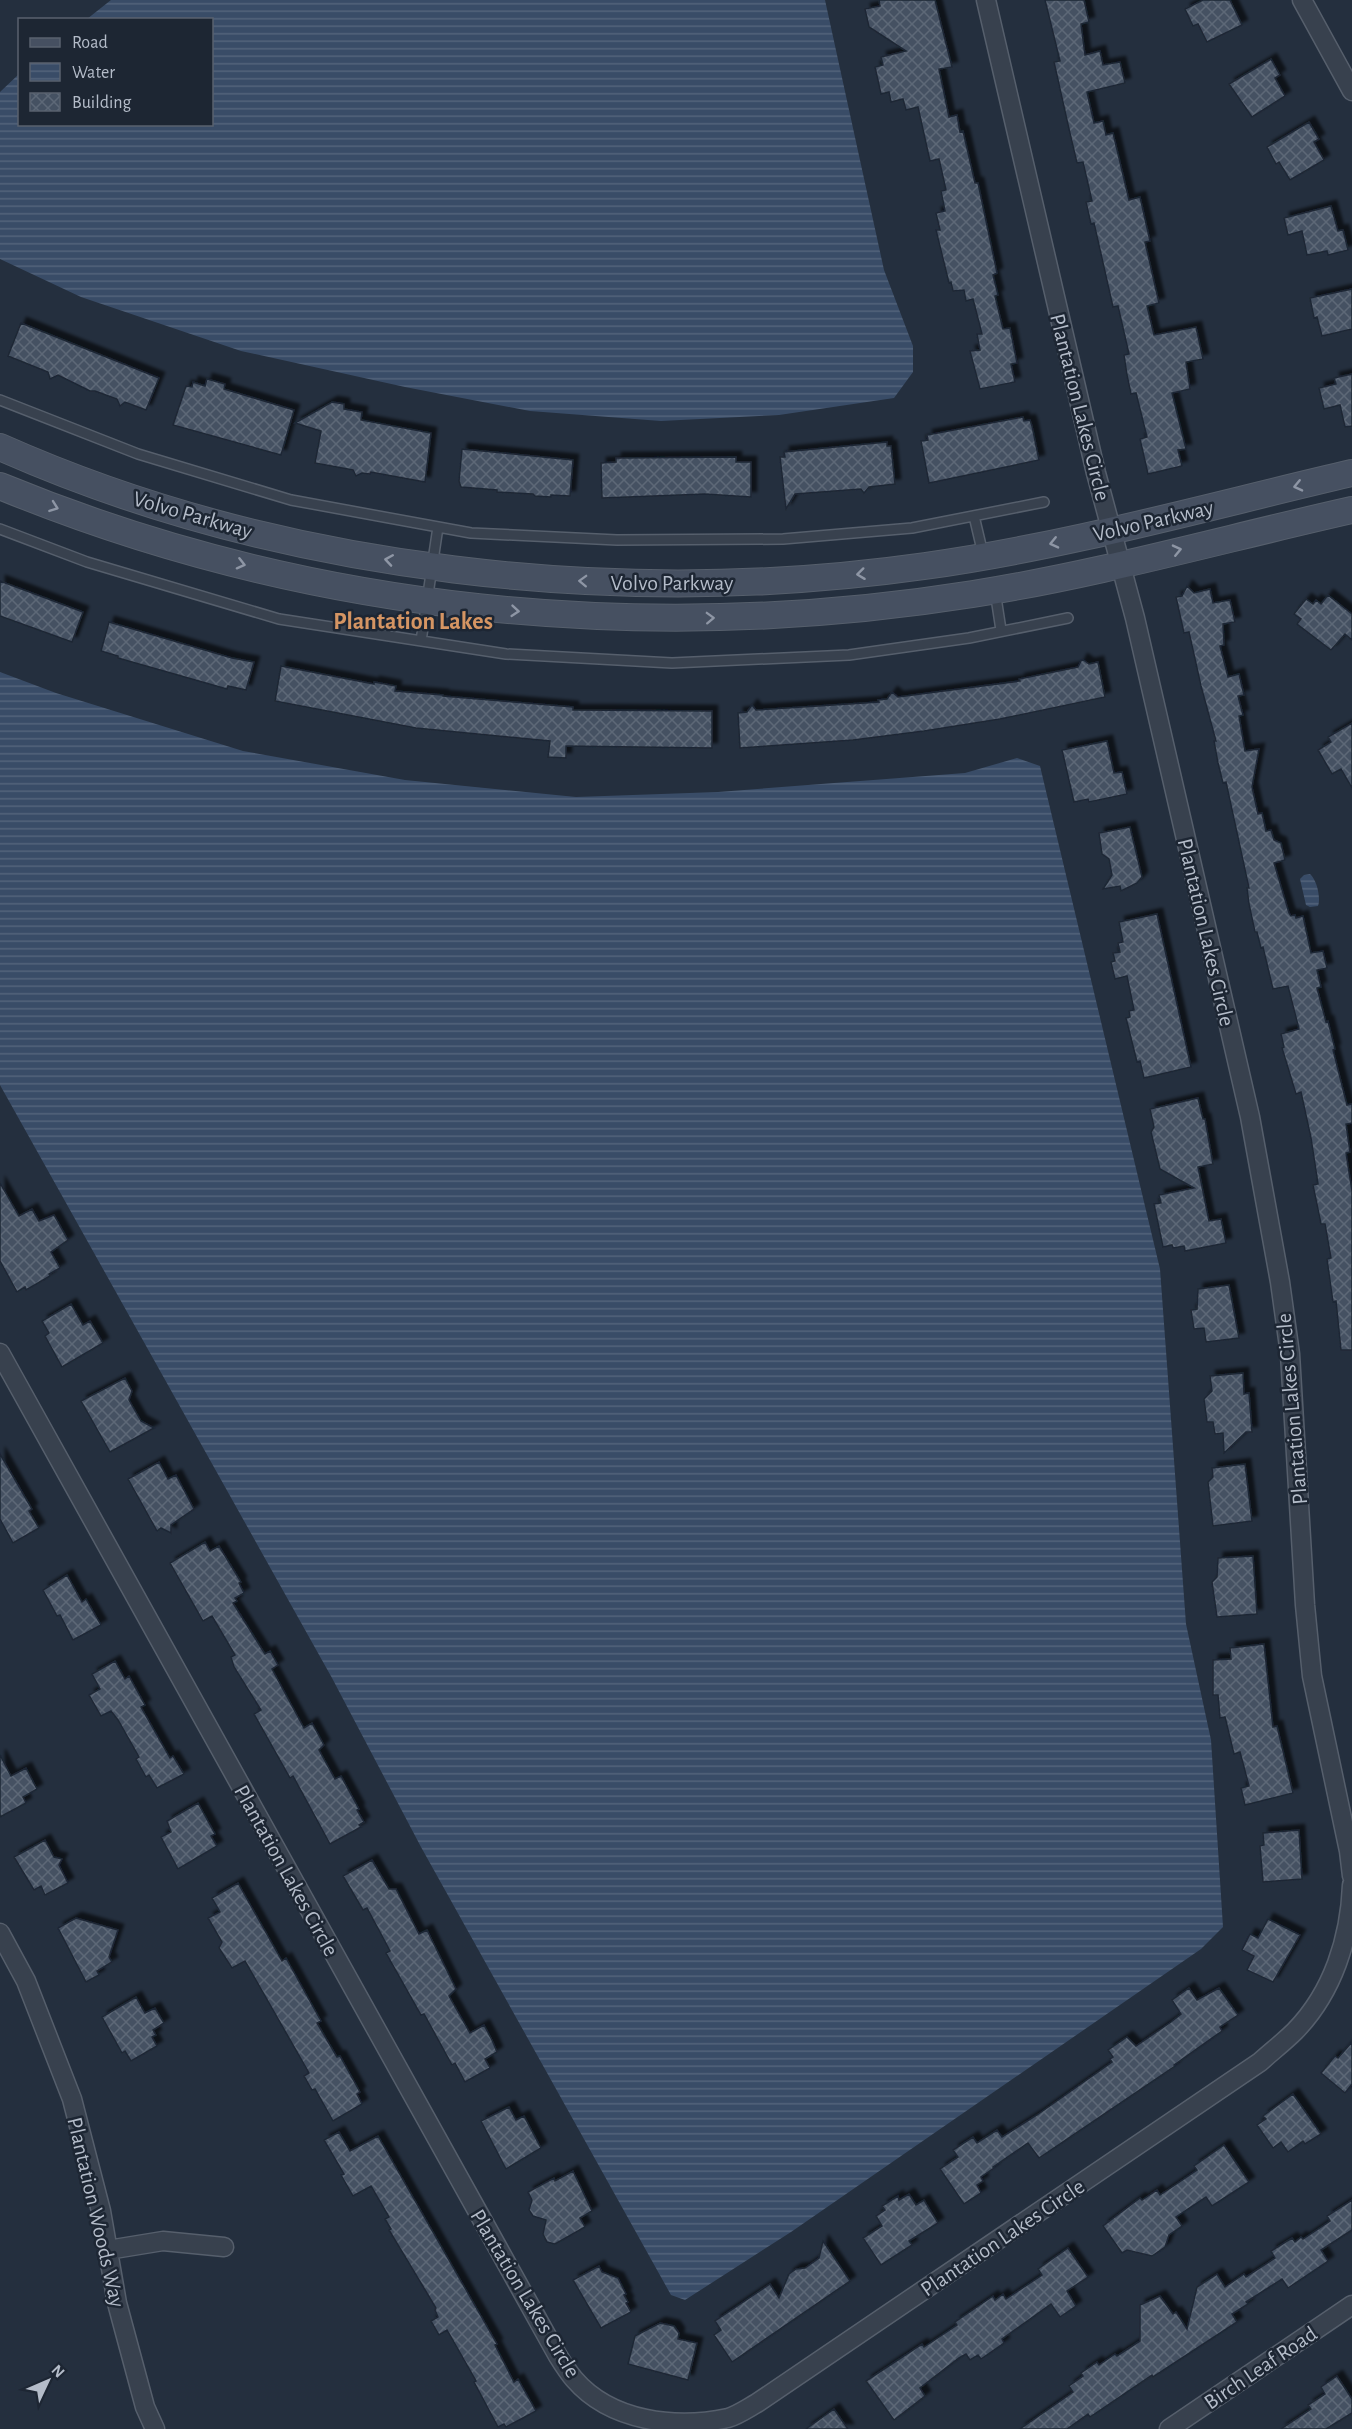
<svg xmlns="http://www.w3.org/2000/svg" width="1352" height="2429" font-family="'Alegreya Sans',sans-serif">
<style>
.water{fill:url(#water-rules)}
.building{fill:url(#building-cross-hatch);stroke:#1f2835;stroke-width:1.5;filter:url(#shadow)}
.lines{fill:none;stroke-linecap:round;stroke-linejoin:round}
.lane-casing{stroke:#565f6c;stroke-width:12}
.street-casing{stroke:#565f6c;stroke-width:21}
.secondary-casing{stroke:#565f6c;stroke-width:28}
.lane{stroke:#38414e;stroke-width:9}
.street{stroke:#38414e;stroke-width:18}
.secondary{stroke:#465061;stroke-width:26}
.oneway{stroke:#8e96a5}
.labels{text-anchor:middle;stroke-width:5;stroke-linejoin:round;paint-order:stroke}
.street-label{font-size:22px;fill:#b4bcc9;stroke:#1d2633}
.neighbourhood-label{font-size:24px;font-weight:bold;fill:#d59563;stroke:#1d2633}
</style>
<defs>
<pattern id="water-rules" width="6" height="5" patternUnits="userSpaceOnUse" patternTransform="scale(1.5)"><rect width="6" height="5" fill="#394c67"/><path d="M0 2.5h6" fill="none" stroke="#53647b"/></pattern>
<pattern id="building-cross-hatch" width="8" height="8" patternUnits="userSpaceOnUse" patternTransform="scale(1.5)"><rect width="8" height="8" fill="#455162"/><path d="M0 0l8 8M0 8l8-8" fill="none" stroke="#5d6877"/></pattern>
<filter id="shadow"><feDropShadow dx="5.5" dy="-5.5" stdDeviation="1.5" flood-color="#0009"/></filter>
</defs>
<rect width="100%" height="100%" fill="#242f3e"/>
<path class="water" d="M111,0H825L884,270L913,346V372L894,398L779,415L661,421L530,411L405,387L241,351L81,297L0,259V92L19,74L20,124H212V20L87,19Z
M0,672L56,693L243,751L405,780L576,797L718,792L965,773L1017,758L1040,766L1160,1269L1186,1624L1211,1740L1223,1927L1201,1949L791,2232L685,2300L671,2295L421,1847L332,1678L0,1085Z
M1310,874C1317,880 1321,898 1318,906L1310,907L1306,905L1300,879L1304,875Z"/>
<path class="building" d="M879,0H935L952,67L939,69L949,117L957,115L960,132L963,131L975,183H978L997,273L993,275L998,295L995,296L1003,329L1010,328L1017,363L1011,364L1015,382L980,389L970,351L980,350L977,334H982L973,299L966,301L964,290L953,291L951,282L949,283L936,230H940L936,213L945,211L941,191L946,190L939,159L930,161L918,107L906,110L903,99L891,102L889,92L881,94L875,67L883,65L881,57L906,51L869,27L865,9L880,6Z
M1045,0H1084L1089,22L1081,24L1085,55L1100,51L1103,65L1120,62L1125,83L1087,92L1094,123L1103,121L1106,135L1113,133L1129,200L1140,197L1150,241L1145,242L1159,303L1147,306L1154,335L1196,327L1203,359L1186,362L1190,389L1172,393L1186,449L1178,450L1182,466L1148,474L1140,439L1147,437L1136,393L1131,394L1127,375L1124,355L1129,354L1118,306L1113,307L1094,223L1091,224L1086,202L1092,201L1083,162L1077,163L1069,129L1054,62L1060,61Z
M1203,0H1230L1242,25L1207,42L1198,24L1193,26L1185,9Z
M1271,59L1280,75L1275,78L1285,96L1252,117L1229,84Z
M1309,122L1319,139L1314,142L1324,160L1290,180L1279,162L1276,164L1267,147Z
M1331,206L1338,231L1343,230L1348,250L1328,255L1327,251L1307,255L1302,231L1288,235L1284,218Z
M1352,289V329L1322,336L1317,317L1314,318L1310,298Z
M21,323L159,378L146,410L125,402L120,406L117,399L95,391H90L58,375L50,379L48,372L8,356Z
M1352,374V426L1345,427L1340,405L1324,409L1319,388L1336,384L1334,378Z
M207,379L225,384L224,389L294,410L281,455L173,425L186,386L192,387L193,382L205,386Z
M332,402L344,404V409L362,412L361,420L431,433L425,482L371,472L370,474L362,473L356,476L353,470L315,463L321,431L295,423Z
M1023,417L1024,421L1030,420L1032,426L1039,460L929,483L921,441L928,440L927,435Z
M887,442V446H891L895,484L869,487L864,493L861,489L795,494L786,509L780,457H785L784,452Z
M462,449L573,460L570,496L551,495V497L535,496L533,494L497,492V490L461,487L459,481Z
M736,457V462H751V497L705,494L602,498L601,463L616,462V458Z
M0,581L83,612L72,642L0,616Z
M1187,586L1194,593L1210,589L1213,603L1230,600L1235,622L1223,624L1224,645L1220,646L1228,677L1239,674L1244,695L1238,696L1243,715L1239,716L1245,751L1259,749L1252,787L1258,814L1262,813L1266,831L1271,830L1274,840L1281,843L1285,860L1274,863L1289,913L1291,916L1295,915L1296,918L1303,916L1311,953L1323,951L1327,968L1317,970L1321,987L1317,988L1326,1022L1328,1021L1335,1049L1333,1050L1347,1105L1352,1104V1123L1346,1124L1350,1152L1346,1153L1352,1191V1350H1341L1336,1301L1333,1302L1327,1259L1331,1258L1325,1224H1321L1313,1185L1318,1184L1311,1138L1301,1092L1296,1094L1282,1048L1284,1047L1281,1034L1299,1029L1288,986L1273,989L1263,947L1261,948L1257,932H1255L1249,904L1247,888H1249L1226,782L1223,783L1218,763L1214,741H1216L1201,686L1189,632L1184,633L1176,597L1182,596Z
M1328,595L1352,614V640L1345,634L1331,650L1297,624L1301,619L1294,614L1306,599L1313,604L1316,600L1321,604Z
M109,622L232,658L254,662L246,690L228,686L227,689L118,658V656L101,651Z
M1082,659L1089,664L1098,662L1105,697L1000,719L924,731L853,740L740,748L738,713L747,712L752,705L756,710L879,702L878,700L887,699L892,692L898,697L1020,681L1019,679L1078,667Z
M281,666L374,684V682L396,686L395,691L443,695V696L573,707V710L712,711V748L566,746V758L548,757L550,741L416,728L275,701Z
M1352,723V788L1341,769L1332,774L1318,750L1331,742L1328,737Z
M1107,741L1114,773L1122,772L1127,794L1089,802L1088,799L1074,802L1062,750Z
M1130,827L1142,877L1137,883L1121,891L1120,886L1103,889L1112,875L1109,859L1102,854L1099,833Z
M1157,914L1191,1067L1144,1078L1140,1061L1137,1062L1126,1018L1130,1017L1129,1011L1134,1010L1127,976L1115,979L1111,962L1115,961L1113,953L1120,952L1118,943L1123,942L1119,922Z
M1198,1098L1203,1119H1205L1213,1164L1198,1167L1209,1221L1221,1219L1226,1243L1185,1251L1184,1246L1173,1248L1172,1245L1163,1247L1154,1204L1161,1203L1159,1195L1194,1188L1160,1169L1151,1132L1154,1127L1150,1109Z
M0,1183L19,1216L32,1209L39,1221L54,1215L68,1240L51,1252L60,1268L49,1274L50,1276L26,1290L25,1287L17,1292L0,1261Z
M1229,1285L1239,1338L1206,1342L1204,1328L1194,1329L1191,1310L1197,1309L1198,1289Z
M71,1304L83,1325L90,1321L103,1343L62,1367L45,1336L49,1333L42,1321Z
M1243,1373L1244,1394L1249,1393L1252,1432H1246L1224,1453L1223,1433L1215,1434L1213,1422H1207L1204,1399L1212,1391L1210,1376Z
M125,1378L132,1391L129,1400L141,1421L154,1428L110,1452L81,1401Z
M0,1454L32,1509L29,1511L39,1528L13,1543L0,1519Z
M159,1462L168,1479L176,1475L194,1509L171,1525V1533L161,1528L157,1531L128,1479Z
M1245,1464L1252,1521L1213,1526L1208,1482L1213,1477L1212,1468Z
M205,1542L210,1551L219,1546L241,1582L239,1583L244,1593L235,1598L237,1601L233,1603L265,1654L270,1651L278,1665L272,1669L304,1728L312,1723L324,1745L319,1750L335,1779L341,1776L359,1809L357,1810L364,1822L359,1825L361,1827L330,1844L293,1776L290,1778L254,1714L261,1710L234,1667L231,1657L235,1655L212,1616L203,1621L170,1563Z
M1253,1556L1257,1614L1217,1617L1212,1582L1217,1577L1218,1558Z
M67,1575L82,1602L86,1599L101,1625L73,1640L60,1615L57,1616L43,1590Z
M1264,1644L1273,1727L1277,1726L1293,1793L1245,1805L1241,1788L1249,1786L1240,1752L1234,1754L1225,1717L1220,1718L1218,1695H1213V1660L1231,1659L1230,1648Z
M115,1661L125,1679L129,1676L145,1705L141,1707L170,1758L173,1756L184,1774L157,1788L149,1775L146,1777L136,1759L139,1757L118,1720L111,1711L101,1716L89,1695L100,1689L92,1674Z
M0,1755L11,1776L26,1768L37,1789L23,1797L26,1803L0,1817Z
M198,1803L215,1834L211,1836L217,1846L178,1869L161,1837L171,1832L167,1821Z
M1299,1830L1302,1879L1263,1882L1260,1846L1264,1845L1263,1833Z
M45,1840L54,1857L62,1859L59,1865L68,1883L45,1895L41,1886L34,1890L14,1857Z
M372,1860L389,1889H396L419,1934L427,1930L456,1989L449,1996L470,2033L484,2025L492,2040L497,2052L485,2059L490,2068L465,2082L455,2063L452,2065L424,2014L421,2015L386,1953L390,1951L367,1908L363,1910L343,1876Z
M238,1883L282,1961L286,1958L321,2021L317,2023L337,2057L340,2056L360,2092L357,2094L362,2104L333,2121L315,2089L312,2090L304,2076L309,2073L245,1961L232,1968L219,1948L222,1942L208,1918L220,1912L212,1898Z
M76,1918L118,1930L109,1957L112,1962L97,1971L99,1975L86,1982L58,1928Z
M1268,1919L1300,1935L1273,1982L1247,1970L1254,1956L1242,1950L1250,1934L1258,1938Z
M1189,1988L1197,2000L1219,1988L1238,2015L1220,2027L1222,2031L1174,2065L1175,2066L1039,2158L1028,2143L993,2167L994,2168L981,2177L983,2181L977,2185L981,2193L964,2204L940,2169L958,2157L953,2150L973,2137L977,2143L997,2130L1002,2137L1037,2115L1112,2062L1110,2059L1113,2057L1108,2050L1127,2037L1136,2046L1171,2022L1181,2014L1172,2000Z
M136,1997L145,2013L155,2008L164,2023L153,2030L156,2035L152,2037L157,2046L131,2061L125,2051L122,2053L102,2017Z
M1352,2042V2084L1345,2093L1321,2073L1335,2056L1338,2058Z
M1293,2094L1321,2134L1305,2144L1303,2141L1288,2152L1281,2142L1273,2148L1257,2125L1266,2119L1263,2116Z
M509,2107L516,2120L524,2116L541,2148L506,2169L481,2121Z
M339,2132L350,2151L378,2136L497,2344L495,2345L514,2382L518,2379L536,2411L506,2427L504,2424L498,2427L474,2382L476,2381L447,2330L439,2335L431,2321L438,2317L435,2310L436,2308L389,2230L391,2229L385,2219L389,2217L371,2186L353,2196L341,2175L344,2174L324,2140Z
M1224,2145L1249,2182L1212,2206L1206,2197L1176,2217L1182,2226L1169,2235L1165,2247L1152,2256L1127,2250L1122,2253L1103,2226L1140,2198L1142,2200L1157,2190L1160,2195L1197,2170L1194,2166Z
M573,2171L592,2211L580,2218L585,2227L555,2244L547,2242L543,2234L546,2220L533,2216L529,2210L532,2200L528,2192L554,2178L555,2181Z
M909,2194L916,2205L924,2200L938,2223L909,2241L912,2245L881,2265L863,2238L882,2226L876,2216L885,2210L882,2206L898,2196L899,2200Z
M1352,2200V2230L1321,2250L1328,2261L1288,2288L1282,2279L1246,2302L1248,2304L1232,2314L1237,2322L1153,2377L1152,2375L1090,2417L1088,2414L1067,2429H1020L1073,2392L1069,2386L1083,2376L1081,2373L1097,2362L1099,2365L1115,2354L1117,2356L1140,2341V2305L1160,2296L1173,2314L1176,2312L1187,2329L1197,2287L1217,2274L1225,2287L1244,2274L1246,2277L1275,2258L1271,2251L1292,2238L1295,2242L1301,2237L1303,2239L1330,2221L1327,2216Z
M823,2241L850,2281L732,2362L714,2335L721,2330L715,2321L770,2284L779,2298L789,2274L796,2269L805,2268L819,2258Z
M1068,2248L1088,2277L1067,2291L1076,2306L1060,2317L1051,2304L1002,2339L1004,2343L981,2359L978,2355L970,2360L966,2354L959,2358L920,2388L925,2396L894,2420L866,2381L922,2344L924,2347L957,2325L955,2322L993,2296L995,2300L1003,2294L1006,2299L1042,2275L1038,2269Z
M599,2266L602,2272L618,2278L626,2294L624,2295L628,2302L626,2303L631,2312L601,2328L573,2280Z
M660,2323L674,2326L679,2333L678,2339L697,2343L688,2380L628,2364L635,2336Z
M1337,2376L1352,2399V2413L1326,2429H1281L1311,2409L1308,2405L1325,2394L1321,2387Z
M834,2409L848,2429H806Z"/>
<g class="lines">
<g class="lane-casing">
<path id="lane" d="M0,400L138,454L291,500L471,533L617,540L783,539L912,528L1044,502
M974,516L983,554
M0,529L87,562L279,619L506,654L672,663L849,655L969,638L1068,618
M995,591L1001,630
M421,641L438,527"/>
</g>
<g class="street-casing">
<path id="street" d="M986,0L1096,473L1135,618L1250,1117L1280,1282L1290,1354L1305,1605L1312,1676L1349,1851L1352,1876
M1302,0L1352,91
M0,1353L558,2356C563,2364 568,2372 574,2379C611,2422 676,2429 728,2418C738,2415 748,2408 757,2403L1260,2062C1271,2052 1284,2042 1295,2031C1333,1992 1350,1938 1352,1885
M0,1933L26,1981L72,2099L101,2211L117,2303L145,2407L155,2429
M108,2250L163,2241L224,2247
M1169,2429L1352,2305"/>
</g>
<g class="secondary-casing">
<path id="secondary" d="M0,447C281,572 622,609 925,566C1069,546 1210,506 1352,473
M0,486C308,613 645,646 973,594C1100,574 1227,538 1352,510"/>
</g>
<use href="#lane" class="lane"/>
<use href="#street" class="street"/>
<use href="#secondary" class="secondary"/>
</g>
<defs><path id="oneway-chevron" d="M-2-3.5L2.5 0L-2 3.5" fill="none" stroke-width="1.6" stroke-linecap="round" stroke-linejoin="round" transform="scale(1.5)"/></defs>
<g class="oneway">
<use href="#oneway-chevron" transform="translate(1298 486) rotate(167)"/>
<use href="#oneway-chevron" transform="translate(54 507) rotate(20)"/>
<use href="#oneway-chevron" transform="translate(1054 543) rotate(167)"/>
<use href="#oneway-chevron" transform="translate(1177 550) rotate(-13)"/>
<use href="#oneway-chevron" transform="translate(389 560) rotate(-171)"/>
<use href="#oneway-chevron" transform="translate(241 564) rotate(14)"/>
<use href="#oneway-chevron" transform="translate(861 574) rotate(173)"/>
<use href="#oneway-chevron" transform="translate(583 581) rotate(-178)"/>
<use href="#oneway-chevron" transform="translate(515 611) rotate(5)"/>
<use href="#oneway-chevron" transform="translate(710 618) rotate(-2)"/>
</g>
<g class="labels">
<g class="street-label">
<text transform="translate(1081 407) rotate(76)" y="8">Plantation Lakes Circle</text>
<text transform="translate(193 514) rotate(16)" y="8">Volvo Parkway</text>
<text transform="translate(1153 520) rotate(-13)" y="8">Volvo Parkway</text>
<text x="672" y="590">Volvo Parkway</text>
<text transform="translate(1207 932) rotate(77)" y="8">Plantation Lakes Circle</text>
<text transform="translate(1291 1409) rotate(-95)" y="8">Plantation Lakes Circle</text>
<text transform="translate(287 1870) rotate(61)" y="8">Plantation Lakes Circle</text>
<text transform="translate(97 2212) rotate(77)" y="8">Plantation Woods Way</text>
<text transform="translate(1002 2237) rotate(-34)" y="8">Plantation Lakes Circle</text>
<text transform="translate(526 2293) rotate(59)" y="8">Plantation Lakes Circle</text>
<text transform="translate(1260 2367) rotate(-34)" y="8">Birch Leaf Road</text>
</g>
<g class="neighbourhood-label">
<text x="413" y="629">Plantation Lakes</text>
</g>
</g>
<rect x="18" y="18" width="195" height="108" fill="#1d2633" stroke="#59626f" stroke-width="1.5"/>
<rect x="30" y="38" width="30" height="9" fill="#465061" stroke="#59626f" stroke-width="1.5"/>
<text x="72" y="48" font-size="18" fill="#b4bcc9">Road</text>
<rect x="30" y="63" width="30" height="18" fill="url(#water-rules)" stroke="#59626f" stroke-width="1.5"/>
<text x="72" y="78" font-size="18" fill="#b4bcc9">Water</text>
<rect x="30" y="93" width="30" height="18" fill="url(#building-cross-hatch)" stroke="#59626f" stroke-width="1.5"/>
<text x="72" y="108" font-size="18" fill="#b4bcc9">Building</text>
<g transform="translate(48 2381) rotate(46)" stroke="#1d2633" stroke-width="4.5" paint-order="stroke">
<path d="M0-4.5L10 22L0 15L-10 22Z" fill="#b4bcc9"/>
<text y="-9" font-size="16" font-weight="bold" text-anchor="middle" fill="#b4bcc9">N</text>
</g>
</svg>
